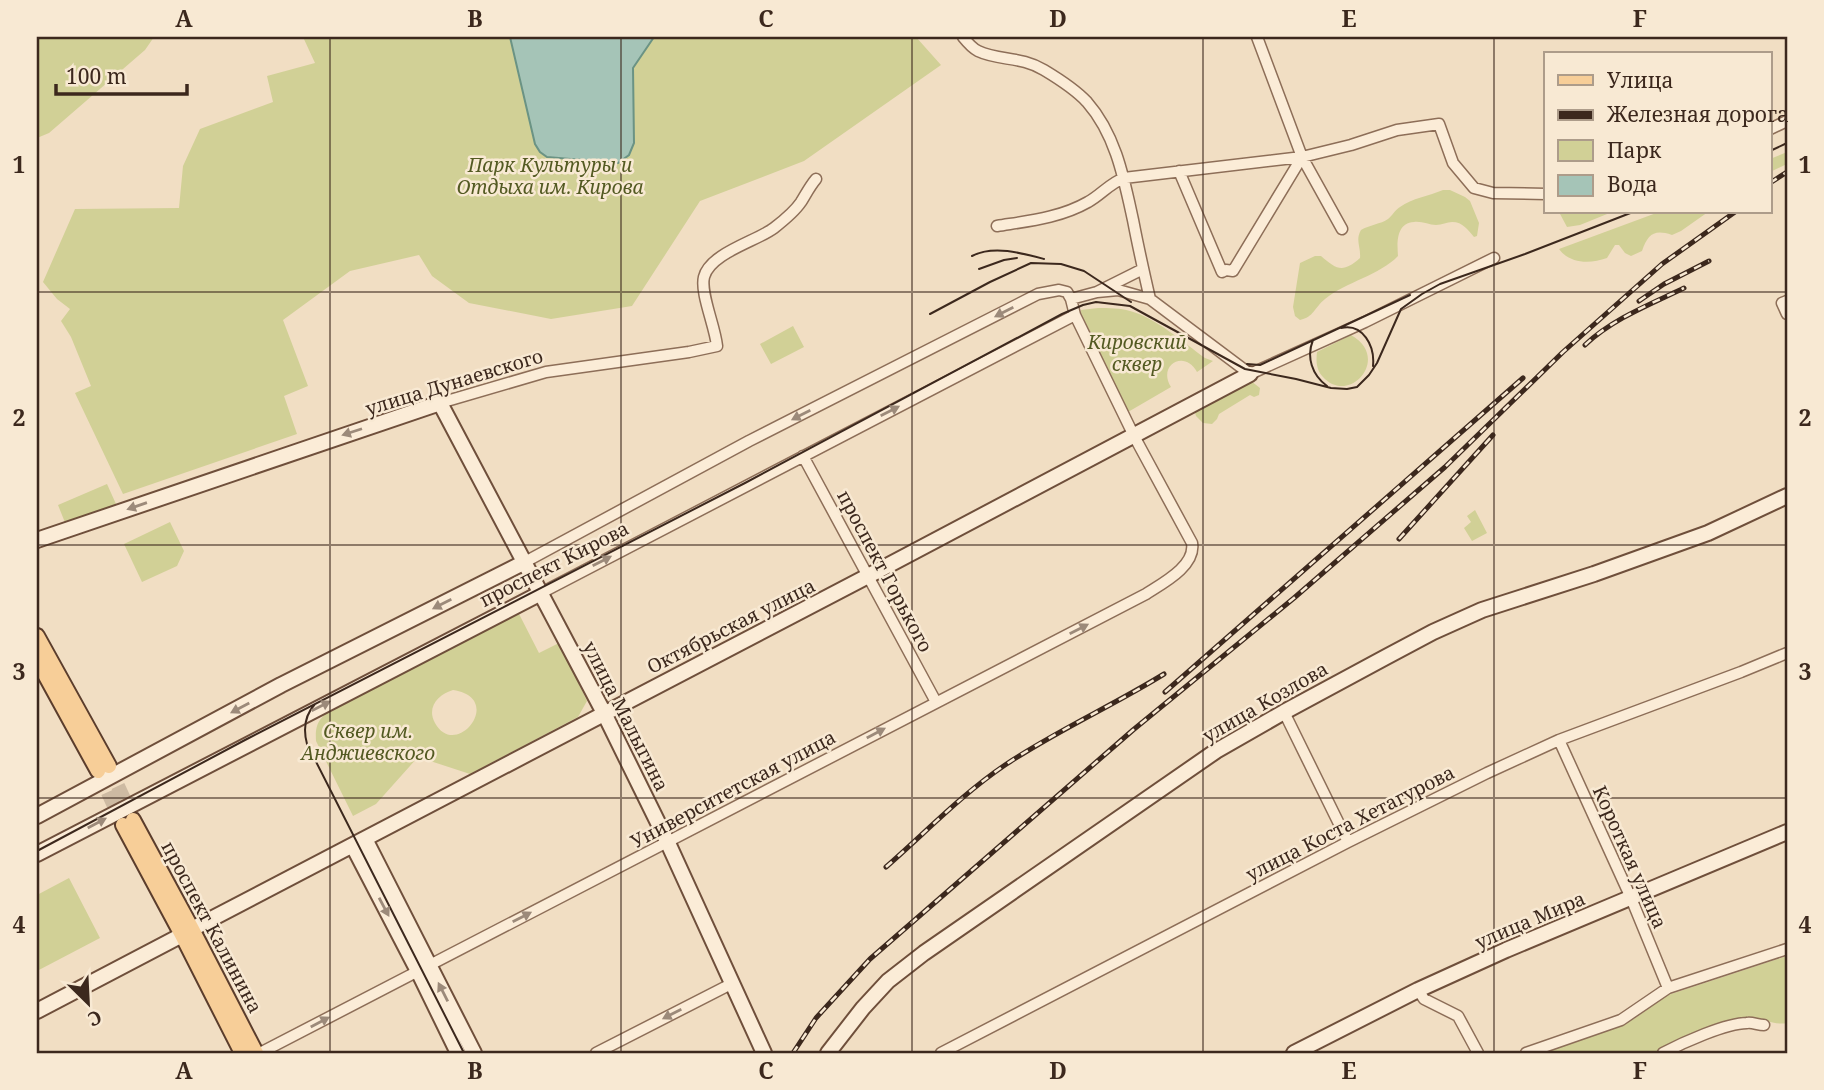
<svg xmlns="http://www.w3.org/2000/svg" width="1824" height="1090" font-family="'Noto Serif',serif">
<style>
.green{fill:#d1d096;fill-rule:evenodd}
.water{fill:#a5c4b7;stroke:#6b9384;stroke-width:2}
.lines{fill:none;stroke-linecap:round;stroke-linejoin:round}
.primary-tunnel{stroke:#cdbaa2;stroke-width:14;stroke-dasharray:14 7;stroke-linecap:butt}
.street-casing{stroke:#8d6e58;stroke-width:13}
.secondary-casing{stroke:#6f4f3b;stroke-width:18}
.primary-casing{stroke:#5b3d2c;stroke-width:18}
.street{stroke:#fbecd7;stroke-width:10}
.secondary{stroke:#fbecd7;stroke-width:14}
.primary{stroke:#f7ce98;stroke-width:14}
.tram{stroke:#3c281d;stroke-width:2}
.rail-casing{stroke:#3c281d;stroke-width:5}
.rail{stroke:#f8e9d3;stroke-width:2.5;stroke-dasharray:8;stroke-linecap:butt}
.oneway{fill:#9c8a7a}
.grid{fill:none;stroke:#3c281d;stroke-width:2;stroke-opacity:0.55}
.labels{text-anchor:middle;stroke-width:5;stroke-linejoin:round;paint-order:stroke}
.park-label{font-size:19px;font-style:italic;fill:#535a22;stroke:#f8e9d3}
.street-label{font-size:19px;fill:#3c281d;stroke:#f8e9d3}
.neatline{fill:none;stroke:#3c281d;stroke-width:2.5}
.grid-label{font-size:23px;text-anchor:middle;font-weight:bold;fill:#3c281d}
</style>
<rect width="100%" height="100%" fill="#f1dec3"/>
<path class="green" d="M37,37H154L145,50L49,133L37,138Z
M303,37H916L941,65L804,161L700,201L632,306L551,319L469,303L432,276L419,255L350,271L283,320L308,386L284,396L297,434L123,494L75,393L91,386L71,337L61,321L70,309L57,299L43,282L75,209L179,208L183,166L200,129L273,102L267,76L315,63Z
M1787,152V164L1770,172V159Z
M1443,190H1450L1465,197L1470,201L1479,223L1477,236L1474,237C1468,230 1463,222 1452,222C1447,222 1442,225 1436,225C1429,225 1422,221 1414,222C1396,223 1397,243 1398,256C1380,275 1346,282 1325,299C1314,308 1314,317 1300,320L1295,316L1293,307L1300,263L1315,256H1321C1337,270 1343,273 1360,258C1361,247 1355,240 1361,230C1369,225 1381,224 1388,219C1392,216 1395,210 1400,207C1412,198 1429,196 1443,190Z
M1559,212H1612L1580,225L1567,227Z
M1659,212H1708L1681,231L1672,235C1654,229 1648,234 1642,251L1631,256L1625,253L1619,245H1615L1607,258C1590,264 1570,264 1559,249Z
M1098,308C1109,308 1120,308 1130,311C1156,318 1183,342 1205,358L1213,361L1197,372C1185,349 1157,365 1171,387L1128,412L1081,313V310Z
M793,326L804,347L771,364L760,344Z
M1351,335C1392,358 1349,406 1323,377C1316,370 1316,361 1317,352Z
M1251,381L1260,388L1259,395L1254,397L1250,395L1219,414L1217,419L1212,424L1203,423L1196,416L1194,409Z
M107,484L116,504L66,525L58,505Z
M1475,510L1487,533L1472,541L1464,528L1471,522L1467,516Z
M170,522L184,551L177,566L142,582L124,544Z
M518,612L539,653L559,643L587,701L578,717L470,774L418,757L376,804L353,816L316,741C315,723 319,719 333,708ZM453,690C506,698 456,761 435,723C426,707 439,694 453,690Z
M69,878L100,938L37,971V895Z
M1787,956V1023C1774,1026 1762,1017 1749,1018C1726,1018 1675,1040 1656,1053H1542L1634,1019L1668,995Z"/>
<path class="water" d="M510,37H654L633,68L634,143L629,155L618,163L547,157L540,152L535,144Z"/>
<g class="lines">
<path class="primary-tunnel" d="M109,767L133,818
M99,773L121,821"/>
<g class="street-casing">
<path id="street" d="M963,37C967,42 972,48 978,51C999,61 1021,56 1044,70C1059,79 1075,89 1087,102C1116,135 1124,179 1133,220C1138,246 1144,273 1150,299
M1257,37L1302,157L1342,229
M1770,129L1787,121
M1179,171L1222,272L1226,270L1233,271L1302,157
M997,226C1028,221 1060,218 1088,202C1101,195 1110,183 1124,178L1302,157L1351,145L1397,130L1439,124L1453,163L1474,188L1493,193L1546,194
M1097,292L1118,290L1150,299L1250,374L1365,322L1494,258
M1071,299L1097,292L1143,269
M1787,301L1782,303L1787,314
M440,403L546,372L689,352L717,346C715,326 700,293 704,277C710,253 757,241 774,228C783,221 795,211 801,202C806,194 810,186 816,179
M803,456L936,702
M525,562L749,441L1038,294L1059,290L1067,292L1071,299L1075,315L541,593
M1284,712L1348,842
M1559,740L1631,898L1668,988
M1418,990L1424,999L1458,1016L1478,1053
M260,1053L1146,594C1163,583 1196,566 1192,543L1134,436L1075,315
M596,1053L733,983
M941,1053L1348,842L1487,773L1559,740L1741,672L1787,653
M1526,1053L1621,1020L1668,988L1787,949
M1663,1053C1682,1043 1726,1023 1747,1023C1752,1022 1758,1025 1764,1025"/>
</g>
<g class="secondary-casing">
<path id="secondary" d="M37,540L440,403L604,713L668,843L764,1053
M37,816L281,685L525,562
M365,839L474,1053
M353,846L418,971L458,1053
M37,854L541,593
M192,929L868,576L1250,374
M37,1011L182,935
M828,1053L863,1008L888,981L924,953L1216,751L1284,712L1386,657L1433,632L1482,610L1594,574L1708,533L1787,496
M1294,1053L1418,990L1506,950L1787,832"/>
</g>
<g class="primary-casing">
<path id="primary" d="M37,636L109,766
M37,660L98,771
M133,820L192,929L256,1053
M123,825L182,935L242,1053"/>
</g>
<use href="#street" class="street"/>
<use href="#secondary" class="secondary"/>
<use href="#primary" class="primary"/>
<path class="tram" d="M1770,151L1787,143
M972,256C993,245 1022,253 1044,259
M979,269L1004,260L1017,258
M930,314L990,282L1031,263L1061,264L1084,271L1131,302
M1341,328C1363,323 1375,346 1373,366
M1313,340C1306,357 1312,375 1327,386
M1247,364L1260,365L1410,295
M315,704C305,715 303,729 307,744L464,1053
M37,851L245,740L745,483L1062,314L1083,305L1096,302L1130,306L1245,369L1296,379L1331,388L1347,389L1357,387L1369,375L1377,363L1401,309L1422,294L1440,284L1525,254L1633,212"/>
<g class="rail-casing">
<path id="rail" d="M1770,183L1787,172
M1639,301L1664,284L1709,261
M1585,345C1612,319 1651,304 1684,288
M1399,539L1493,435
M1165,692L1523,378
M886,867C925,833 962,794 1005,765C1056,731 1112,706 1164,674
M793,1053L816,1018L870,959L1133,730L1294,598L1445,467L1563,352L1662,264L1735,212"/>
</g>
<use href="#rail" class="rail"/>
</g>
<defs><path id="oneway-solid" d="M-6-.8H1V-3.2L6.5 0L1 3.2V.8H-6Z" transform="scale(1.75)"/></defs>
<g class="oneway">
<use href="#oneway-solid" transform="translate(1004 312) rotate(153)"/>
<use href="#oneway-solid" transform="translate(890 411) rotate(-27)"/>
<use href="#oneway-solid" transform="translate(801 415) rotate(153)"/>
<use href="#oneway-solid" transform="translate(352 432) rotate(162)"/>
<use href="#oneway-solid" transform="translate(137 506) rotate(161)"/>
<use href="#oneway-solid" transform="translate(602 561) rotate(-27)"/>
<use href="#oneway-solid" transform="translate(442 604) rotate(153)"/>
<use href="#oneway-solid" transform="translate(1079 629) rotate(-27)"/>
<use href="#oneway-solid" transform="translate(321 706) rotate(-27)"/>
<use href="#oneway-solid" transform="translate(240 708) rotate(152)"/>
<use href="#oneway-solid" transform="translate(876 733) rotate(-28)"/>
<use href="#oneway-solid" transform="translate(97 823) rotate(-28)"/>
<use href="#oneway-solid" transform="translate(384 907) rotate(62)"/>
<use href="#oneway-solid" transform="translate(522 917) rotate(-27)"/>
<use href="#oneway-solid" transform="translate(443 992) rotate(-117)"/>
<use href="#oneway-solid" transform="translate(672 1014) rotate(153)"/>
<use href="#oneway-solid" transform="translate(320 1022) rotate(-28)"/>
</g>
<path class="grid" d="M330,37V1053M621,37V1053M912,37V1053M1203,37V1053M1494,37V1053M37,292H1787M37,545H1787M37,798H1787"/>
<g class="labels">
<g class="park-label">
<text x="550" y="172">Парк Культуры и<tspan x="550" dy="22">Отдыха им. Кирова</tspan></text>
<text x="1137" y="349">Кировский<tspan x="1137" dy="22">сквер</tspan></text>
<text x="368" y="738">Сквер им.<tspan x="368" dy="22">Анджиевского</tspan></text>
</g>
<g class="street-label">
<text transform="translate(454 382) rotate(-17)" y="7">улица Дунаевского</text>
<text transform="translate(554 564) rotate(-27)" y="7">проспект Кирова</text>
<text transform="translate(885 571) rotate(62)" y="7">проспект Горького</text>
<text transform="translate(731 626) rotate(-27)" y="7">Октябрьская улица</text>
<text transform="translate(1265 702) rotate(-30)" y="7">улица Козлова</text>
<text transform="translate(626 716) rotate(63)" y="7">улица Малыгина</text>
<text transform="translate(733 789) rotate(-28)" y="7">Университетская улица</text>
<text transform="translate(1350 823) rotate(-27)" y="7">улица Коста Хетагурова</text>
<text transform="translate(1630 857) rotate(66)" y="7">Короткая улица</text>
<text transform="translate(1530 920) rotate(-23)" y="7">улица Мира</text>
<text transform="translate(212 927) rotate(62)" y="7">проспект Калинина</text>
</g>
</g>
<rect width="1824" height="1090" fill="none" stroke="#f8e9d3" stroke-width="77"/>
<rect x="1544" y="52" width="228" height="161" fill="#f8e9d3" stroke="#ad9c8a" stroke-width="2"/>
<rect x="1558" y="75" width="35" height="10" fill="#f7ce98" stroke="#ad9c8a" stroke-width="2"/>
<text x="1607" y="88" font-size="21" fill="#3c281d">Улица</text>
<rect x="1558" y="110" width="35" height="10" fill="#3c281d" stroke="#ad9c8a" stroke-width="2"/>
<text x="1607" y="122" font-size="21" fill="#3c281d">Железная дорога</text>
<rect x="1558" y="140" width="35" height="21" fill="#d1d096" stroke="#ad9c8a" stroke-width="2"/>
<text x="1607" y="158" font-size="21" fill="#3c281d">Парк</text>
<rect x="1558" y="175" width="35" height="21" fill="#a5c4b7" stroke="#ad9c8a" stroke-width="2"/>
<text x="1607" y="192" font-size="21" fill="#3c281d">Вода</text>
<g transform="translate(88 1003) rotate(156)" stroke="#f8e9d3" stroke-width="5" paint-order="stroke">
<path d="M0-5L12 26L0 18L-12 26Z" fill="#3c281d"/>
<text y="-10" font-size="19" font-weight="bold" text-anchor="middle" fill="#3c281d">С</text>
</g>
<path d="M56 84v10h131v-10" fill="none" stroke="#3c281d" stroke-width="3.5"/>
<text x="66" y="84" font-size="21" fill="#3c281d" stroke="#f8e9d3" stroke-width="5" paint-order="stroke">100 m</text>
<rect x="38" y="38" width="1748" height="1014" class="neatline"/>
<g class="grid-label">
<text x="184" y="27">A</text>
<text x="475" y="27">B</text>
<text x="766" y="27">C</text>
<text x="1058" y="27">D</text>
<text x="1349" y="27">E</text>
<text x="1640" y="27">F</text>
<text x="19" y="173">1</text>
<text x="1805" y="173">1</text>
<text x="19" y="426">2</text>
<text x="1805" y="426">2</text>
<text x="19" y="680">3</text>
<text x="1805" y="680">3</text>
<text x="19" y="933">4</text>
<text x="1805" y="933">4</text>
<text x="184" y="1079">A</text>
<text x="475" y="1079">B</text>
<text x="766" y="1079">C</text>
<text x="1058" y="1079">D</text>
<text x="1349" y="1079">E</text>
<text x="1640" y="1079">F</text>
</g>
</svg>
